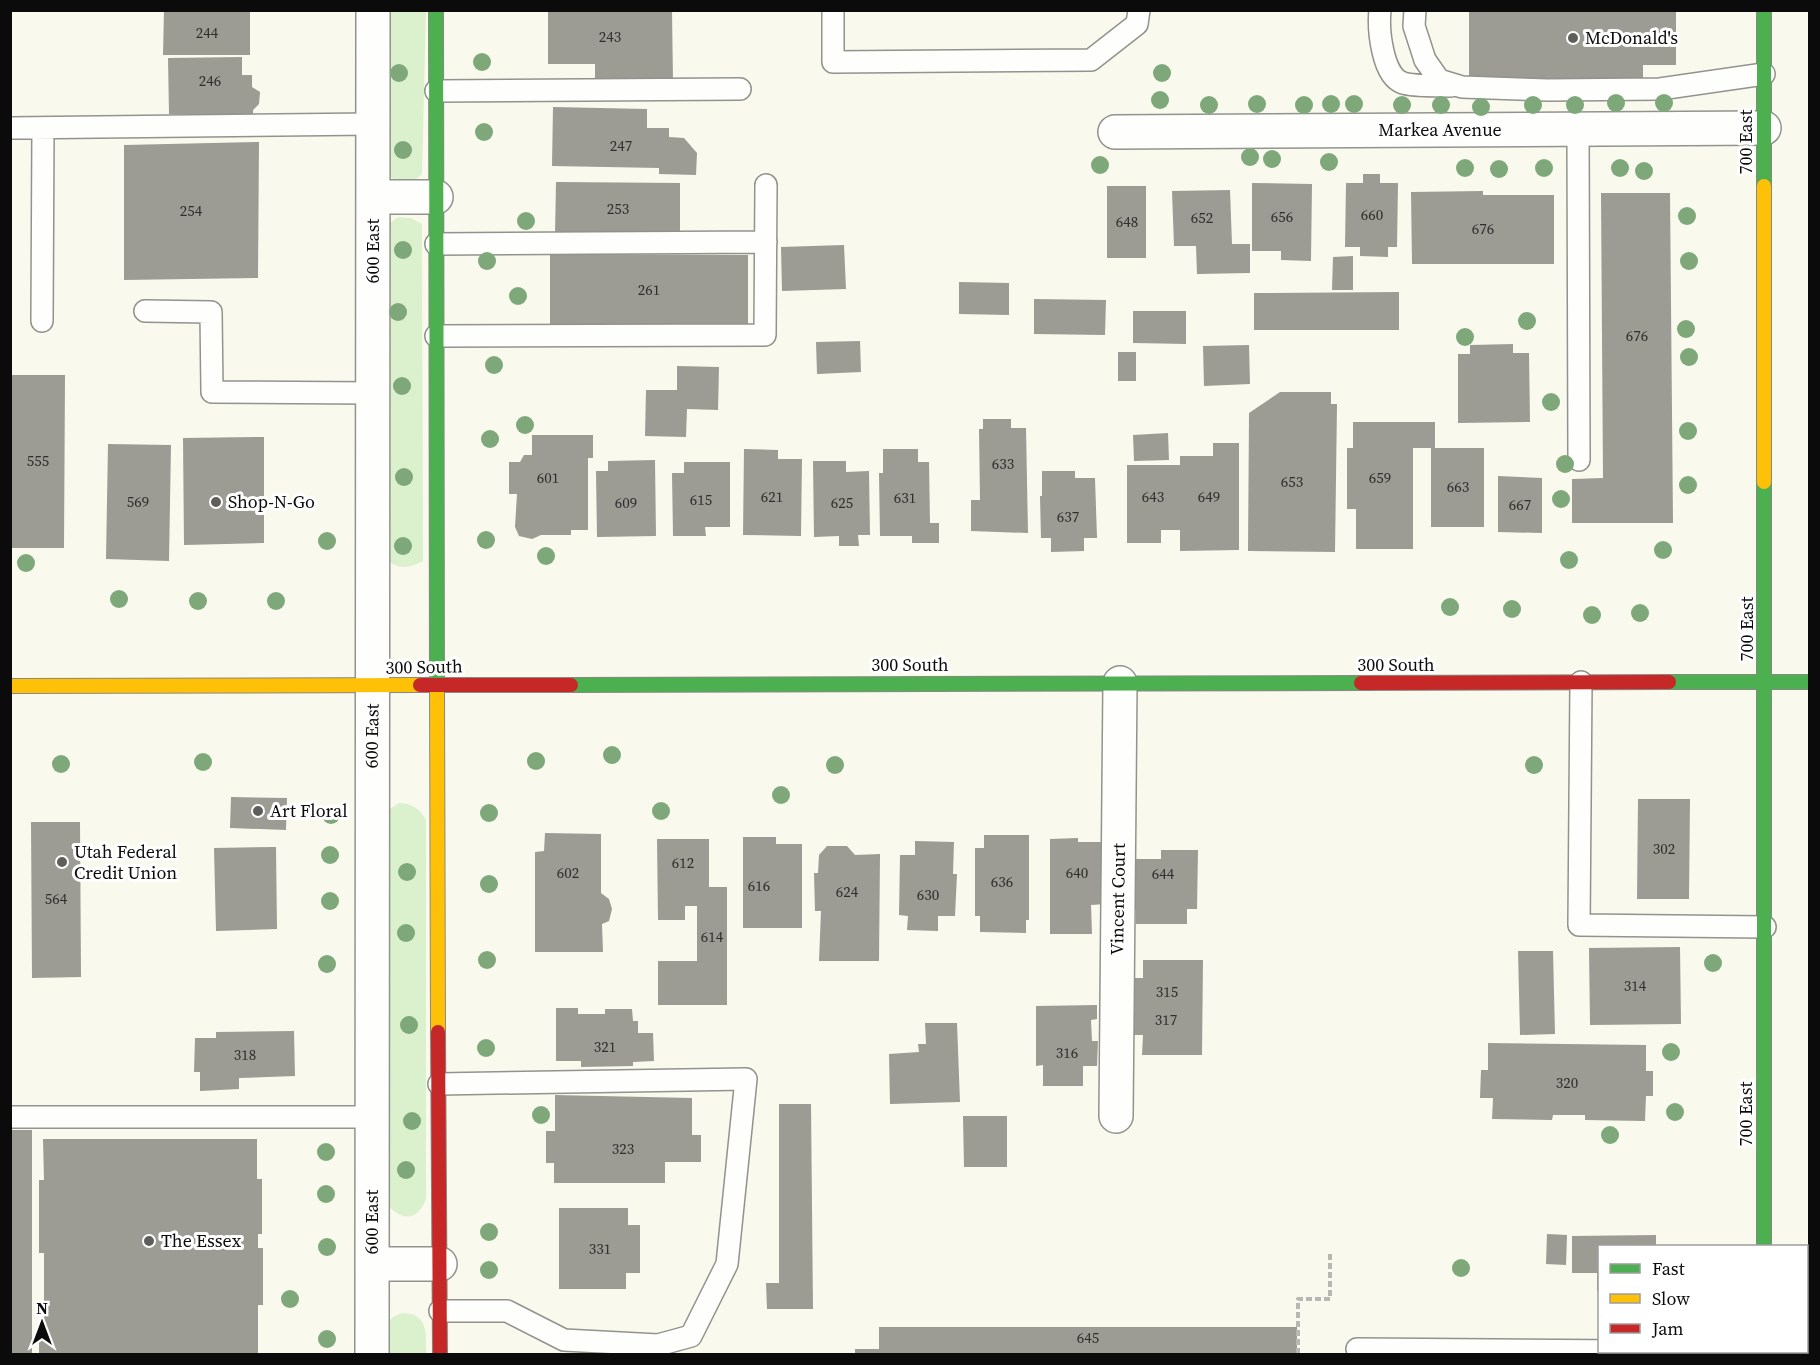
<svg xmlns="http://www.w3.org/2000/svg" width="1820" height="1365" font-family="'Source Serif 4',serif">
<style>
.green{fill:#dbf1cd}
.building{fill:#9c9b94}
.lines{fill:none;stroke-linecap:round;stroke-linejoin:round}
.lane-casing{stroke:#92938d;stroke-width:24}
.street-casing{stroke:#92938d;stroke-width:36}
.fast-casing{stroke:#898983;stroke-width:16}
.slow-casing{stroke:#898983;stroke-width:16}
.jam-casing{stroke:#898983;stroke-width:16}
.path{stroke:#b7b7b5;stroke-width:4;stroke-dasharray:6 3;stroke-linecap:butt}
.lane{stroke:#fefefc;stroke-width:21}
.street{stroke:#fefefc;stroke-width:33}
.fast{stroke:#4caf50;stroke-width:14}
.slow{stroke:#ffc107;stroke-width:14}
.jam{stroke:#c62828;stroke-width:14}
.tree{fill:#7ea87a}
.poi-dot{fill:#5e5f5a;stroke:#fff;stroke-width:2}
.labels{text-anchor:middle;stroke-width:6;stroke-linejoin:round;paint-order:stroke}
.number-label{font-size:15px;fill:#2f2f2d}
.poi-label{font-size:18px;fill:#0b0b0b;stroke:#fff;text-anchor:start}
.street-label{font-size:18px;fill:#0b0b0b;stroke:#fff}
</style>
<rect width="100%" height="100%" fill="#f9faed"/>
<path class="green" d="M384,11H426L422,174C410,187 397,184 385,172Z
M398,217L411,218L422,224L423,561C410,568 399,570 387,560L389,224Z
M399,803C413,804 419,808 426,820V1199C416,1224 400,1220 384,1201L385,820L390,809Z
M402,1313C429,1313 426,1335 426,1354H385V1326L393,1317Z"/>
<path class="building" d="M164,10H250V55H163Z
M548,10H672L673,83H595V64H548Z
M1469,10H1676V65H1643V78H1469Z
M242,57V75H252V87L260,92L259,104L253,110V114H169L168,58Z
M553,107L647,109V128H669V137L684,138L697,153L696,175L659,174V168L552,166Z
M259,142L258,278L124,280V145Z
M1363,174H1380V183H1398L1397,247H1388V257L1360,256V247H1345L1346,183H1363Z
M556,182L680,183V237L555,235Z
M1252,183L1312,184L1311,261L1281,260V251H1252Z
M1107,186H1146V258H1107Z
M1230,190L1232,244H1250V273L1197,274L1196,246H1174L1172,191Z
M1483,191V195H1554V264H1412L1411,192Z
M1601,193H1670L1673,523H1572V479L1603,478Z
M844,245L846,289L782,291L781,247Z
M550,254L748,255V325H550Z
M1353,256V290H1332L1333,257Z
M959,282L1009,283V315L959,314Z
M1399,292V330H1254V293Z
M1034,299L1106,300L1105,335L1034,334Z
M1133,311H1186V344L1133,343Z
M860,341L861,372L817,374L816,342Z
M1513,344V353H1529L1530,422L1458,423V354H1470V345Z
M1249,345L1250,384L1204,386L1203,346Z
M1118,352H1136V381H1118Z
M677,366L719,367L718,410L687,409L686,437L645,436L646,390H677Z
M10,375H65L64,548H10Z
M1280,392H1331V404H1337L1335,552L1248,551L1249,413Z
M983,419H1011V428H1026L1028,533L971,531V500H980L979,429H983Z
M1353,422H1435V448H1484V527H1431V448H1413V549H1356V509H1347V448H1353Z
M1168,433L1169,460L1134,461L1133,435Z
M532,435H593V458H588V530H571V535H541L532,539L519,536L515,527L517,494H509V462H520L524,455H532Z
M264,437V543L184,545L183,438Z
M1213,443H1239V550L1180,551V530H1161V543H1127V465H1180V456H1213Z
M108,444L171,445L169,561L106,559Z
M744,449L778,450V459H802L801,536L743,535Z
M883,449H918V462H929L930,523H939V543H912V536H880L879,473H883Z
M655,460L656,536L597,537L596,471H608V461Z
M813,461H846V472L869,471L870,535H858L859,546H839V536L814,537Z
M684,462H730V527H705L706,536H673L672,473H684Z
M1042,471H1075V478H1095L1097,538H1084V551L1051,552V538H1041L1040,496H1042Z
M1498,476L1542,478V533L1498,532Z
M231,797L287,798L286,830L230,828Z
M1638,799H1690L1689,899H1637Z
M31,822H80L81,977L32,978Z
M545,833L601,834V893L609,899L612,909L609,921L602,924L603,952H535V852L544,851Z
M984,835H1029V920H1026V933L980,932V916H975V848H984Z
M743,837H776V844H802V928H743Z
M1078,838V842H1105V904L1091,905L1092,934H1050V839Z
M657,839H709V887H727V1005H658V961H697V906H685V920H658Z
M915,841L954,842L953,874H957L955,916H938V931L907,930L908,916L899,915L900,855H915Z
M827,846H847L855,855L880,854L879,961H819L821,911H815L814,873H818L819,855Z
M276,847L277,929L216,931L214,848Z
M1161,850H1198L1197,909H1187V924H1136V909H1119L1128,859H1161Z
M1680,947L1681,1024L1590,1025L1589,948Z
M1518,951H1553L1555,1034L1520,1035Z
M1143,960H1203L1202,1055H1142L1143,1035H1131V978H1143Z
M1097,1005V1019L1091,1020L1092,1041H1098L1097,1066H1083V1086H1043V1065L1036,1066V1006Z
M556,1008H578V1014H605V1009H632L633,1021H638V1033H653L654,1061L633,1062V1066L581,1067V1061H556Z
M925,1023H957L960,1102L890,1104L889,1054L919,1052L918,1044H926Z
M294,1031L295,1076L239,1078V1089L200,1091V1072H194L195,1038H216V1032Z
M1488,1043L1646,1045V1071H1653V1096H1646L1645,1121L1585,1120V1115H1553L1552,1120L1492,1119L1493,1098H1480L1481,1070H1488Z
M555,1095L692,1098V1135H701V1162H665V1183H554V1163H546V1131H555Z
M779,1104H811L813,1309H767L766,1283H779Z
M963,1116H1007V1167H964Z
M10,1130H32V1354H10Z
M43,1139H257V1179H262V1234H258V1248H263V1305H258V1354H39V1331H44V1253H39V1180H44Z
M559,1208H628V1225H640V1273H626V1289H559Z
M1547,1234L1567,1235L1566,1265L1546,1264Z
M1656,1235V1246H1600V1291H1597V1273H1572V1236Z
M879,1327H1297V1354H855V1349H879Z"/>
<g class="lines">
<g class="lane-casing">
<path id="lane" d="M833,10V62L1091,60L1137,24L1139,10
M1380,10C1378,29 1382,76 1403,83C1416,87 1437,85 1451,86
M1415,10L1414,26L1425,60L1439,80L1462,87L1548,90L1660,89L1764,74
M436,91L740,89
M10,128L373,124
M1578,129L1579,460
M436,244L766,242
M145,311L211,312L212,392L374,393
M42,321L43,128
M436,336L765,335L766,185
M1581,682L1579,925L1765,927
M439,1084L746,1079L727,1264L691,1336L658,1345L564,1340L507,1311H440
M10,1117H372
M1357,1349L1764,1352"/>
</g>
<g class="street-casing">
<path id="street" d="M1115,132L1764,128
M373,197H436
M1116,1116L1120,683
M372,1264H440
M372,1354L373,10"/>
</g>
<g class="fast-casing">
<path id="fast" d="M436,10L437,686
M1764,10V186
M1764,482V1246
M1669,682H1810
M571,685L1361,683
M1764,1352V1354"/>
</g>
<g class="slow-casing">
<path id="slow" d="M1764,186V482
M10,686L420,685
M437,686L438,1032"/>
</g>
<g class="jam-casing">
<path id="jam" d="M1361,683L1669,682
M420,685H571
M438,1032L440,1354"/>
</g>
<path class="path" d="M1298,1354V1299H1330V1253"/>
<use href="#lane" class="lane"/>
<use href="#street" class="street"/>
<use href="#fast" class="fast"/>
<use href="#slow" class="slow"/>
<use href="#jam" class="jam"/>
</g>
<g class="tree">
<circle cx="482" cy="62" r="9"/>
<circle cx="399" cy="73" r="9"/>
<circle cx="1162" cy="73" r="9"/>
<circle cx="1160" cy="100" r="9"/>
<circle cx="1616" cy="103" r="9"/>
<circle cx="1664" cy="103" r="9"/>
<circle cx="1257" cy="104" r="9"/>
<circle cx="1331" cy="104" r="9"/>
<circle cx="1354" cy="104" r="9"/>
<circle cx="1209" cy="105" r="9"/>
<circle cx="1304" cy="105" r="9"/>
<circle cx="1402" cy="105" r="9"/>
<circle cx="1441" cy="105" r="9"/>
<circle cx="1533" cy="105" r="9"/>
<circle cx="1575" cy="105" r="9"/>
<circle cx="1481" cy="107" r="9"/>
<circle cx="484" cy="132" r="9"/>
<circle cx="403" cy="150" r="9"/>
<circle cx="1250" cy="157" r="9"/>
<circle cx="1272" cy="159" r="9"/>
<circle cx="1329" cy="162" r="9"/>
<circle cx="1100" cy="165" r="9"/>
<circle cx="1465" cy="168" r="9"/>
<circle cx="1544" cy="168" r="9"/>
<circle cx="1620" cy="168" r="9"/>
<circle cx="1499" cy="169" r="9"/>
<circle cx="1644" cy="171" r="9"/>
<circle cx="1687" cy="216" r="9"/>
<circle cx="526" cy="221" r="9"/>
<circle cx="403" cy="250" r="9"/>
<circle cx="487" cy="261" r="9"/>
<circle cx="1689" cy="261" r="9"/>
<circle cx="518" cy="296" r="9"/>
<circle cx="398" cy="312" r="9"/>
<circle cx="1527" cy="321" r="9"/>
<circle cx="1686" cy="329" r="9"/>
<circle cx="1465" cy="337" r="9"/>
<circle cx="1689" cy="357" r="9"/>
<circle cx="494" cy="365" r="9"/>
<circle cx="402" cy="386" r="9"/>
<circle cx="1551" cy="402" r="9"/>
<circle cx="525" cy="425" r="9"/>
<circle cx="1688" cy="431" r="9"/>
<circle cx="490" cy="439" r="9"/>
<circle cx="1565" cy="464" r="9"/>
<circle cx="404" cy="477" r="9"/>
<circle cx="1688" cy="485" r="9"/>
<circle cx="1561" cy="499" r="9"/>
<circle cx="486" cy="540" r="9"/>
<circle cx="327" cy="541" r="9"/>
<circle cx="403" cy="546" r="9"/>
<circle cx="1663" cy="550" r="9"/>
<circle cx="546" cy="556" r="9"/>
<circle cx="1569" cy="560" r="9"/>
<circle cx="26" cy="563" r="9"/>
<circle cx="119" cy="599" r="9"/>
<circle cx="198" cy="601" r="9"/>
<circle cx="276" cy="601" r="9"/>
<circle cx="1450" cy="607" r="9"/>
<circle cx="1512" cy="609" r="9"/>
<circle cx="1640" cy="613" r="9"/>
<circle cx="1592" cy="615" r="9"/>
<circle cx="612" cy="755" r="9"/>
<circle cx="536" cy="761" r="9"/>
<circle cx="203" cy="762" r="9"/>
<circle cx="61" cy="764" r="9"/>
<circle cx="835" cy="765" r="9"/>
<circle cx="1534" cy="765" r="9"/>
<circle cx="781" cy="795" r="9"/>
<circle cx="661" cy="811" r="9"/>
<circle cx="489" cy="813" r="9"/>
<circle cx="331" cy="815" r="9"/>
<circle cx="330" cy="855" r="9"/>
<circle cx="407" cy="872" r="9"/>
<circle cx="489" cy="884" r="9"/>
<circle cx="330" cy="901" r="9"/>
<circle cx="406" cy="933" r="9"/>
<circle cx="487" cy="960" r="9"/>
<circle cx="1713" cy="963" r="9"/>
<circle cx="327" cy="964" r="9"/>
<circle cx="409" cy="1025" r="9"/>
<circle cx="486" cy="1048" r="9"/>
<circle cx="1671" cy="1052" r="9"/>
<circle cx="1675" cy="1112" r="9"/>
<circle cx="541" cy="1115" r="9"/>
<circle cx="412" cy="1121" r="9"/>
<circle cx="1610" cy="1135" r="9"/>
<circle cx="326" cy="1152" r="9"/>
<circle cx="406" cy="1170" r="9"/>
<circle cx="326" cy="1194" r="9"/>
<circle cx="489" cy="1232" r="9"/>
<circle cx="327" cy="1247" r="9"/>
<circle cx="1461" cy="1268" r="9"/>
<circle cx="489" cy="1270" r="9"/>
<circle cx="290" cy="1299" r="9"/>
<circle cx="327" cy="1339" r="9"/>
</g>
<g class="poi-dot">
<circle cx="1573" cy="38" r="6"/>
<circle cx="216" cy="502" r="6"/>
<circle cx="258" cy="811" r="6"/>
<circle cx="62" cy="862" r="6"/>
<circle cx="149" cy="1241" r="6"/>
</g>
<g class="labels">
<g class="number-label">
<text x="207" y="38">244</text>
<text x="610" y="42">243</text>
<text x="210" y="86">246</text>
<text x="621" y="151">247</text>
<text x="618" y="214">253</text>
<text x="191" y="216">254</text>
<text x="1372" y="220">660</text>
<text x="1282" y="222">656</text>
<text x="1202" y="223">652</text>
<text x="1127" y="227">648</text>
<text x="1483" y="234">676</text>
<text x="649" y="295">261</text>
<text x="1637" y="341">676</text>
<text x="38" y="466">555</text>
<text x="1003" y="469">633</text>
<text x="548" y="483">601</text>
<text x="1380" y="483">659</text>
<text x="1292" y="487">653</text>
<text x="1458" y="492">663</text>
<text x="772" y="502">621</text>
<text x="1153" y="502">643</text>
<text x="1209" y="502">649</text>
<text x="905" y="503">631</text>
<text x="701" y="505">615</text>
<text x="138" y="507">569</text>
<text x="626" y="508">609</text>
<text x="842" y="508">625</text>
<text x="1520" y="510">667</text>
<text x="1068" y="522">637</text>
<text x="1664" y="854">302</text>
<text x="683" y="868">612</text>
<text x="568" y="878">602</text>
<text x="1077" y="878">640</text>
<text x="1163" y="879">644</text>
<text x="1002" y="887">636</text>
<text x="759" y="891">616</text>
<text x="847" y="897">624</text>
<text x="928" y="900">630</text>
<text x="56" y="904">564</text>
<text x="712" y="942">614</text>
<text x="1635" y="991">314</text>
<text x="1167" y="997">315</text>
<text x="1166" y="1025">317</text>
<text x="605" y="1052">321</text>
<text x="1067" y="1058">316</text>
<text x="245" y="1060">318</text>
<text x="1567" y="1088">320</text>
<text x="623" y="1154">323</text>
<text x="600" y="1254">331</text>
<text x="1088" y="1343">645</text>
</g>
<g class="poi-label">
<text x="1585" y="44">McDonald's</text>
<text x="228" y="508">Shop-N-Go</text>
<text x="270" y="817">Art Floral</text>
<text x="74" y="858">Utah Federal<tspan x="74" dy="21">Credit Union</tspan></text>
<text x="161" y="1247">The Essex</text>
</g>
<g class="street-label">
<text x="1440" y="136">Markea Avenue</text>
<text transform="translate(1746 142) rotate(-90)" y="6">700 East</text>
<text transform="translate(373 251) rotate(-90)" y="6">600 East</text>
<text transform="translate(1747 629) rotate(-90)" y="6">700 East</text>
<text x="910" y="671">300 South</text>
<text x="1396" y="671">300 South</text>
<text transform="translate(424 667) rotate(-1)" y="6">300 South</text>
<text transform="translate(372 736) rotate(-89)" y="6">600 East</text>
<text transform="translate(1118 899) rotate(-89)" y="6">Vincent Court</text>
<text transform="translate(1746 1114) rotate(-90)" y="6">700 East</text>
<text transform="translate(372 1222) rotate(-90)" y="6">600 East</text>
</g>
</g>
<rect width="1820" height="1365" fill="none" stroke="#0b0b0b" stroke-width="24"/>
<rect x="1598" y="1245" width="210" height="108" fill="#ffffff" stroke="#9d9d9d" stroke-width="1.5"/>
<rect x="1610" y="1264" width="30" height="9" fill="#4caf50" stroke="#9d9d9d" stroke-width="1.5"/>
<text x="1652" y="1275" font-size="18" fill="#0b0b0b">Fast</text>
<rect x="1610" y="1294" width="30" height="9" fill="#ffc107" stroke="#9d9d9d" stroke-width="1.5"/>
<text x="1652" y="1305" font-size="18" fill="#0b0b0b">Slow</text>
<rect x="1610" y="1324" width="30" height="9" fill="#c62828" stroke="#9d9d9d" stroke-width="1.5"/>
<text x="1652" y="1335" font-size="18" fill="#0b0b0b">Jam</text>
<g transform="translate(42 1323)" stroke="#ffffff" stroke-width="4.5" paint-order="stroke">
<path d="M0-4.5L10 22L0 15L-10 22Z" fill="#0b0b0b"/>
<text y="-9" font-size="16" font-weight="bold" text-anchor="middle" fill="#0b0b0b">N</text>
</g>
</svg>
